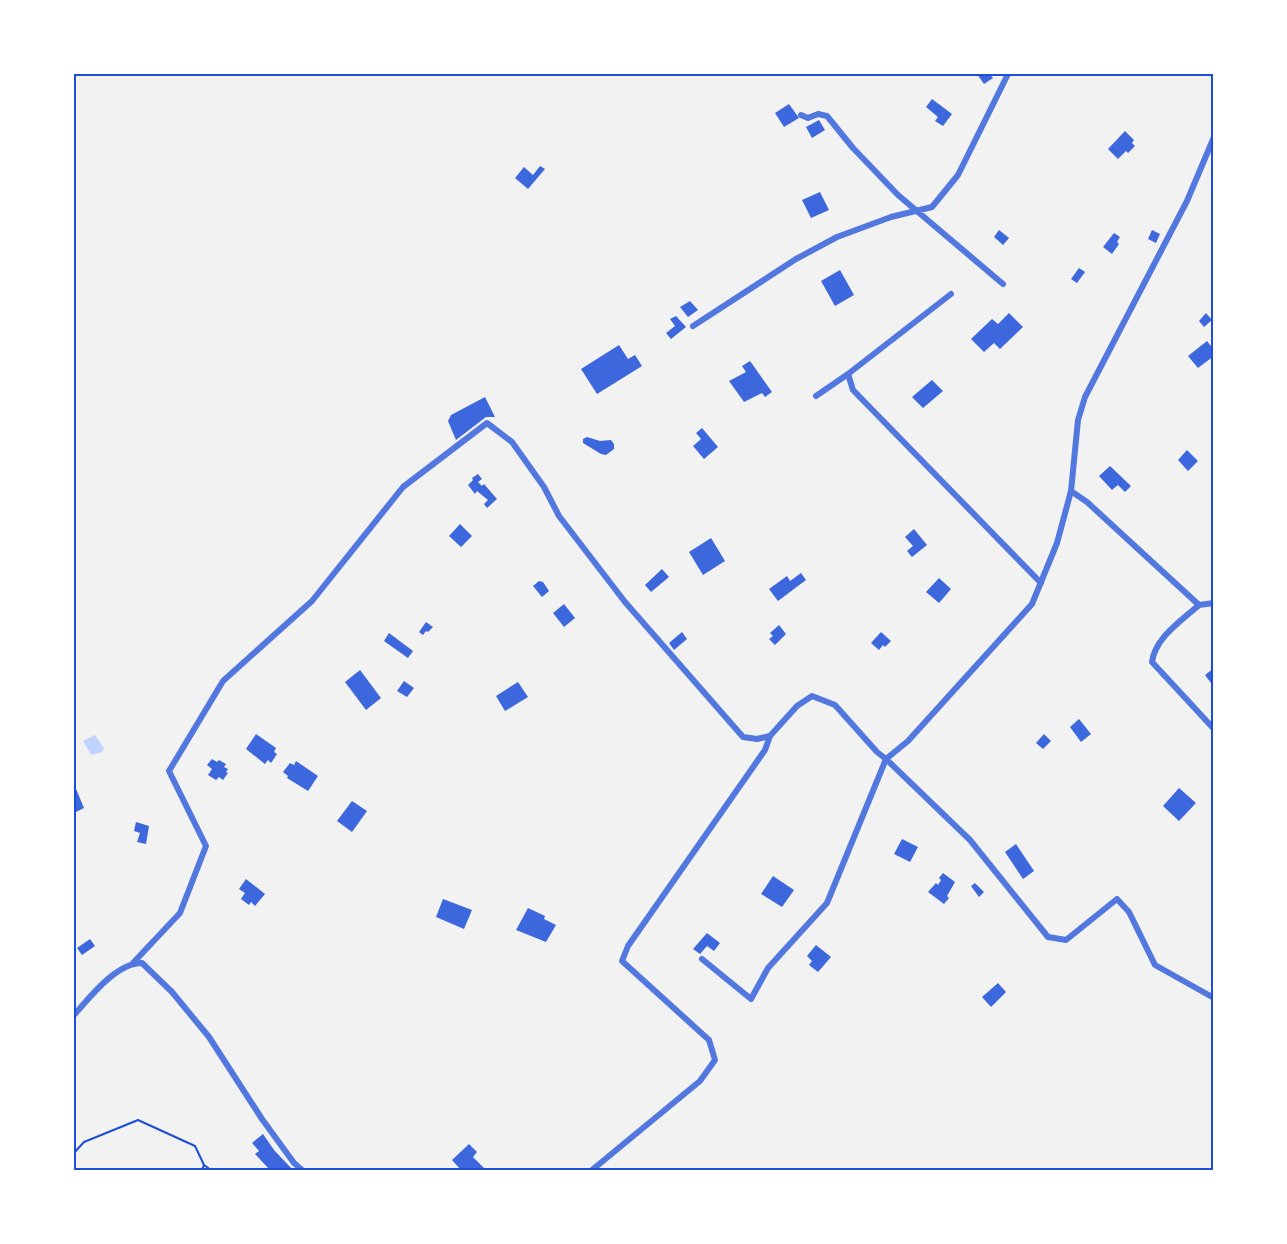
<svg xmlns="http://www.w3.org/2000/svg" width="1287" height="1244" font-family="'Times New Roman',serif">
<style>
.water{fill:#bfd3fe}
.building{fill:#3d67dc}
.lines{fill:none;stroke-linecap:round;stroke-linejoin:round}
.path{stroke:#1d4ed8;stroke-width:2}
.minor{stroke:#5277de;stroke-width:6}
.neatline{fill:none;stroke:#1d4ed8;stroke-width:2}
</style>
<rect width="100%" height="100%" fill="#f2f2f2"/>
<path class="water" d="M95,735L104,748L102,752L91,755L83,741Z"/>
<path class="building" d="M977,74H990L993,78L984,84Z
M932,99L952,114L943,126L935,121L938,117L926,107Z
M789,104L799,118L784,127L775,113Z
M819,120L825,130L812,138L806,127Z
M1125,131L1134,140L1132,143L1135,146L1128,153L1126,151L1118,159L1108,149Z
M540,166L545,169L528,189L515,178L524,167L533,175Z
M820,192L829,210L811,218L802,200Z
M999,230L1009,238L1003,245L994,237Z
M1152,230L1160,234L1156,243L1148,239Z
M1114,233L1120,237L1117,242L1119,244L1112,254L1103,247Z
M1079,268L1085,272L1077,283L1071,279Z
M840,270L854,295L835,306L821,281Z
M690,301L698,310L688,317L680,307Z
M1009,313L1023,327L1000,349L994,343L984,352L971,339L992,319L998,324Z
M1206,313L1212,320L1204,327L1199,321Z
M676,316L686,327L671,339L666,333L675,326L670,319Z
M1207,341L1214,350V356L1198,368L1188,356Z
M619,345L628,359L635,355L642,366L597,394L581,369Z
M750,361L772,392L765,397L762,393L744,402L729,381L746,372L742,366Z
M932,380L943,391L923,408L912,397Z
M485,397L495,417H486L456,440L448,421L451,415Z
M702,428L718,447L704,459L693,446L701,439L696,433Z
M587,437L600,441L611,440L614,444V449L606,455L601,454L583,443V439Z
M1187,450L1198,461L1188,471L1178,460Z
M1110,466L1131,486L1125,492L1118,485L1112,490L1099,476Z
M478,474L482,479L478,482L482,486L484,484L497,499L487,508L484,504L488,500L477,491L475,494L468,485L473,480L472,478Z
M460,524L472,536L461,547L449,536Z
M914,529L927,545L912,557L907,551L913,546L905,537Z
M711,538L725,561L703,575L689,552Z
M662,569L669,577L651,592L645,585Z
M801,573L806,580L778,601L769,589L787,576L790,581Z
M939,578L951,589L939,603L926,592Z
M539,581L543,582L549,591L542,597L533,586Z
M564,604L575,618L564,627L553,613Z
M426,622L433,627L428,632L426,631L423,635L419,632Z
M779,625L786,634L775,645L769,639L773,636L770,633Z
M682,632L687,639L674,650L669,643Z
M881,632L891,641L885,647L883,645L879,650L871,643Z
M389,633L413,651L408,658L384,641Z
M1214,668V687L1205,675Z
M360,670L381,698L366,710L345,682Z
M404,681L414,688L407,697L397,691Z
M518,682L528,697L505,711L496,696Z
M1079,719L1091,734L1081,742L1070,727Z
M256,734L276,748L274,752L277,754L271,763L268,760L265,764L246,749Z
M1044,734L1051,741L1043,749L1036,743Z
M212,759L217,762L219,760L226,764L224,767L228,769L226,772L228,773L223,780L219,777L216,780L208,775L212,769L207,765Z
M296,761L318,776L308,791L287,778L288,776L283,772L290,763L294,765Z
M74,784L84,808L74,813Z
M1179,788L1196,803L1179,821L1163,806Z
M352,801L367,811L352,832L337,821Z
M136,822L149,826L146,844L137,842L140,833L134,831Z
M902,839L918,847L910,862L894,854Z
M1016,844L1034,871L1023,879L1005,852Z
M943,873L955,882L947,896L949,898L944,904L928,892L936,883L938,885L941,880L939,878Z
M773,876L794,890L782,907L761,894Z
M246,879L265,894L255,906L251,902L249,905L241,899L245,893L239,889Z
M975,883L984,892L979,897L971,886Z
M443,899L472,910L464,929L436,917Z
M528,908L545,916L544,919L556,925L546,942L516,930Z
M707,933L720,943L714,951L707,946L700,954L693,949Z
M90,939L95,946L82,955L77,948Z
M816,945L831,957L818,972L809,965L812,961L807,956Z
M998,983L1006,992L991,1007L982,997Z
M263,1134L274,1150L293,1170H270L255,1154L259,1151L252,1143Z
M469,1144L477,1152L473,1157L486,1170H471L469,1168L461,1170L452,1160Z"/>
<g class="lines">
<path class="path" d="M74,1153L84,1142L138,1120L195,1146L204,1165L211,1170
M202,1170L204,1165"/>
<path class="minor" d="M801,115L808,118L818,114L827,116L853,148L898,195L1003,284
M693,326L796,259L837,237L891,217L932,207L958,175L1008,74
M848,374L853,390L1041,583
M816,396L848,374L951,294
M1071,491L1087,502L1199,605L1214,603
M1199,605C1181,621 1155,638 1152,662L1214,729
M702,959L751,999L768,968L827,903L886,759L970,840L1048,937L1066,940L1117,899L1129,912L1155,965L1214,998
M133,963L180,913L206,846L169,771L223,681L312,601L403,487L487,423L512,442L544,487L559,516L625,602L743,737L757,739L770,736L797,706L812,696L835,705L877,752L886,759L908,741L1032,604L1057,543L1071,491L1078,420L1085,397L1187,201L1214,137
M74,1015C90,997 116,963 142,963L172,992L209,1037L262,1119L294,1163L302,1170
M592,1170L700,1081L715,1060L709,1040L622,961L628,946L765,750L770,736"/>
</g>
<rect width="1287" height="1244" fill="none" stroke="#ffffff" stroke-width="150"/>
<rect x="75" y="75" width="1137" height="1094" class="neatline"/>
</svg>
